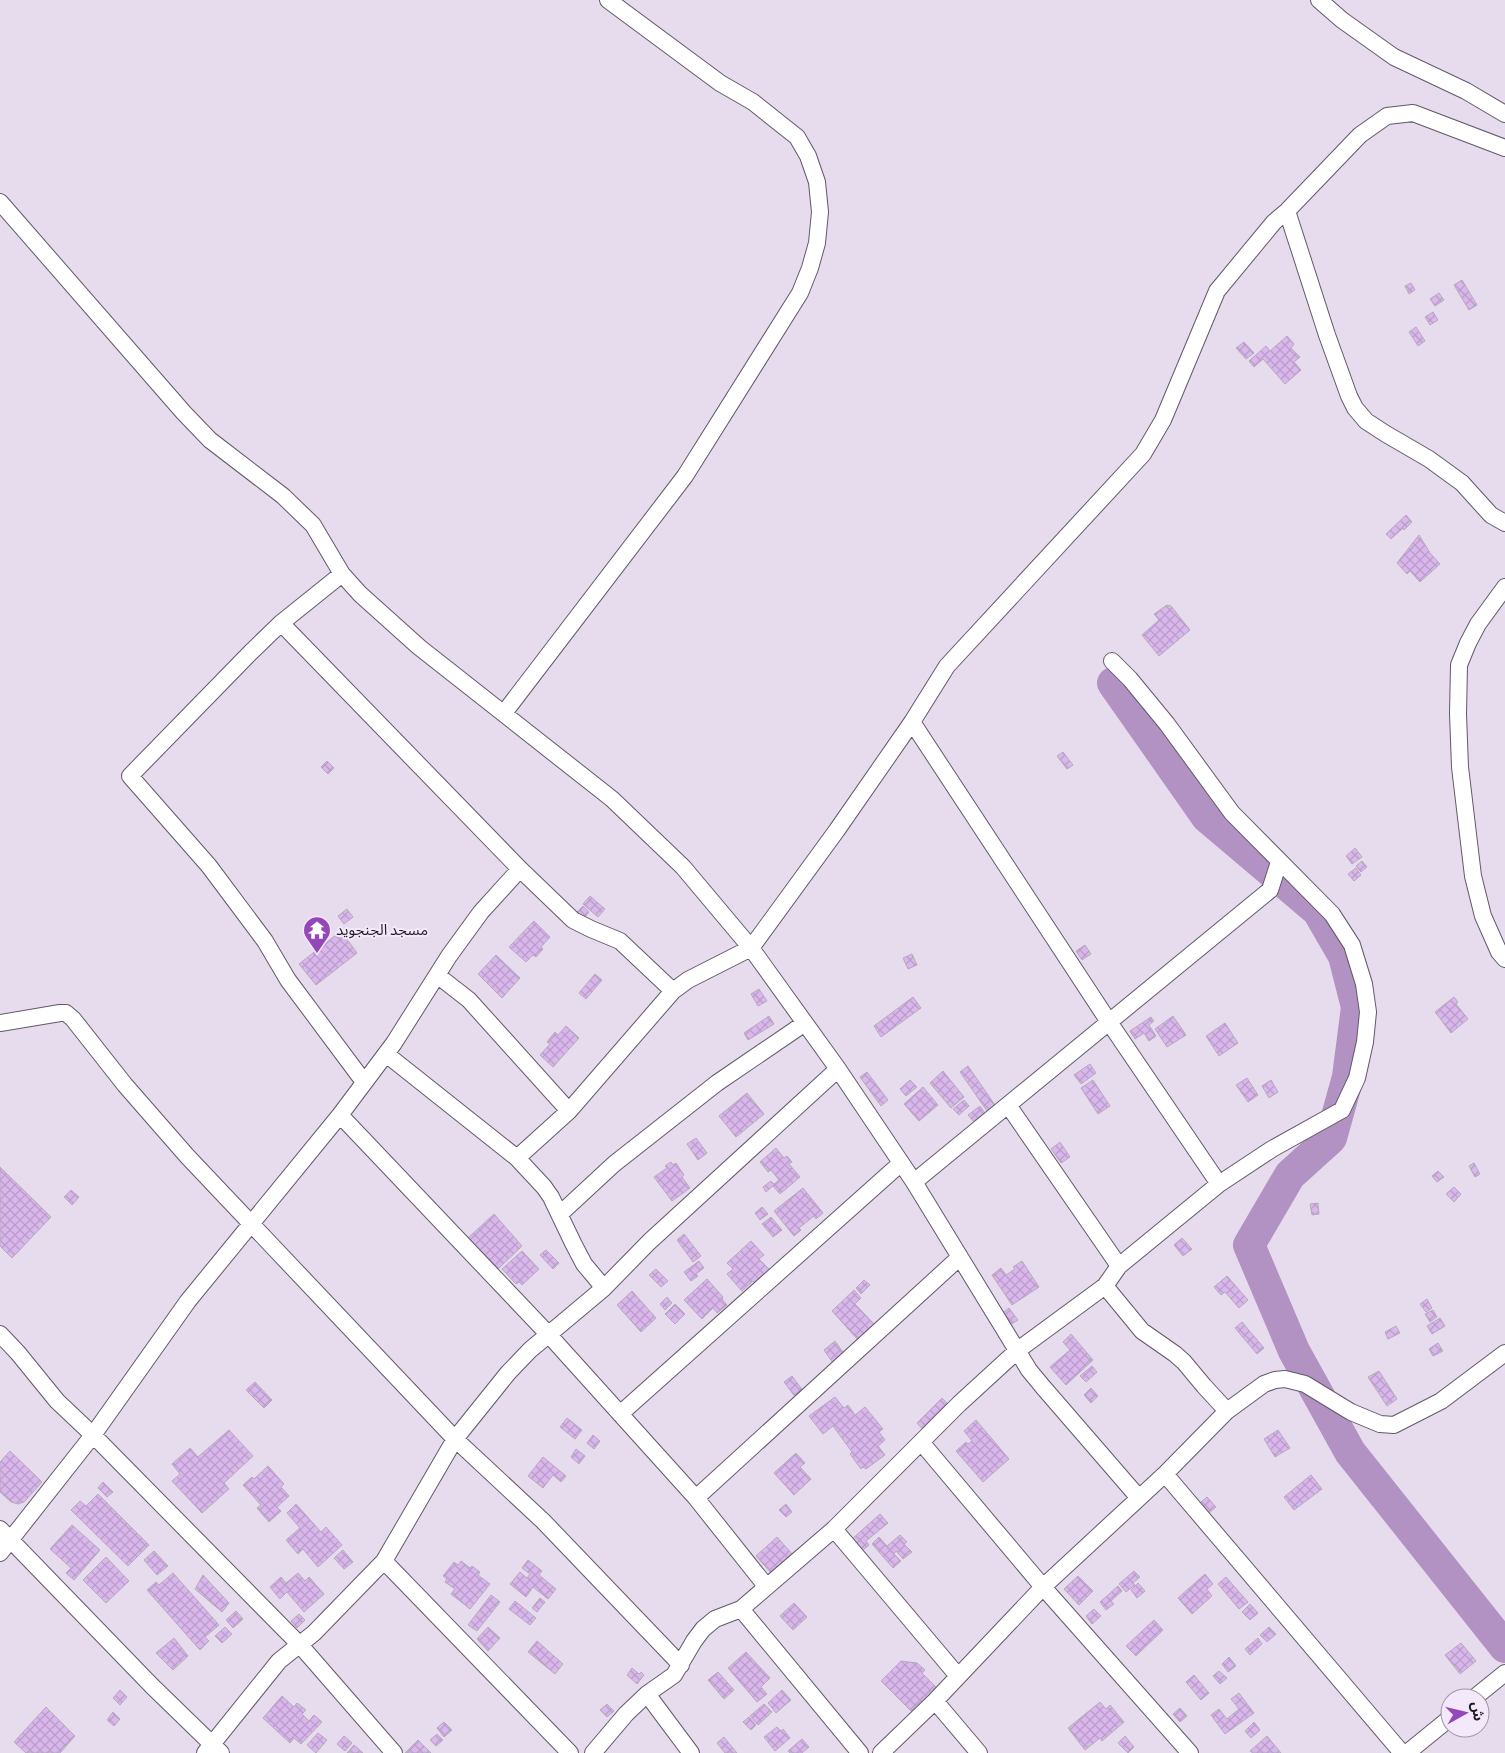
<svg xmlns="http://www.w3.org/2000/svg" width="1505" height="1753" font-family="'Crimson Pro','Noto Sans Arabic',serif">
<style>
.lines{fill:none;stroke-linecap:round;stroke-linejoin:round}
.river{stroke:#b291c3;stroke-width:32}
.building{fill:url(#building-cross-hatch);stroke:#b5abbb}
.minor-casing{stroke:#625968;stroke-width:18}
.minor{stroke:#fff;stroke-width:16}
.labels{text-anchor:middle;stroke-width:4;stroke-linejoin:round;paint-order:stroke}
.poi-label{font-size:15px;fill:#211d24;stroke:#f4e9fa;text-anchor:start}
</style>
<defs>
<pattern id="building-cross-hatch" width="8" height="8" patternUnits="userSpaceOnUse" patternTransform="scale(1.25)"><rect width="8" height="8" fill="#d9b7ec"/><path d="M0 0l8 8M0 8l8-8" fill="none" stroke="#ba9dca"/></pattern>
</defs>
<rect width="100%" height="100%" fill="#e7dced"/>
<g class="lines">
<path class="river" d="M1113,683L1207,817L1318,911L1344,956L1357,1007L1348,1077L1331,1138L1290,1175L1249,1245L1294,1351L1350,1452L1505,1647"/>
</g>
<path class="building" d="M1462,280L1477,305L1469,310L1454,285Z
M1411,283L1415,290L1409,294L1405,286Z
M1439,293L1444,300L1435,306L1430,299Z
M1433,312L1438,320L1430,325L1425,317Z
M1416,327L1425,341L1418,346L1409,332Z
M1287,336L1294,344L1291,348L1300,357L1294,362L1301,370L1285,384L1263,359L1254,367L1249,361L1266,346L1270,351Z
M1244,342L1254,353L1246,359L1236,348Z
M1406,515L1412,522L1404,530L1403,528L1391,539L1386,534Z
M1419,535L1430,553L1440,564L1420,582L1410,571L1407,574L1397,563Z
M1167,605L1171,606L1190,630L1159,656L1142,635L1159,620L1154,614Z
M1063,752L1073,765L1067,769L1057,756Z
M327,761L334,768L328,774L321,767Z
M1355,848L1362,857L1352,864L1346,856Z
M1362,861L1367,867L1361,872L1356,866Z
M1356,868L1361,875L1354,881L1348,874Z
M590,896L605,909L598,917L583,904Z
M583,906L589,912L584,918L577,912Z
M347,909L353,917L344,924L338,916Z
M534,921L550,937L541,947L543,949L536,957L533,955L526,962L509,947Z
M341,931L357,953L316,985L299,964Z
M1085,945L1091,954L1082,960L1076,951Z
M912,954L917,965L908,969L903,958Z
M496,955L520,978L502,998L478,974Z
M595,974L602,980L586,999L579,993Z
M759,989L767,1001L758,1006L751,994Z
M913,997L921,1008L881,1037L874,1026Z
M1454,997L1458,1002L1456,1004L1468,1019L1451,1033L1435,1012Z
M769,1016L774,1024L748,1040L744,1033Z
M1173,1016L1186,1035L1167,1047L1155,1029Z
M1151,1017L1154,1021L1149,1025L1156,1036L1149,1041L1144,1033L1135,1039L1130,1031Z
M1225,1023L1238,1043L1219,1056L1206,1036Z
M566,1026L579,1038L553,1067L540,1055L550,1044L547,1042L555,1032L558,1035Z
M1090,1064L1096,1073L1081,1084L1074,1075Z
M968,1066L995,1105L987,1111L960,1072Z
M943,1071L964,1097L951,1108L930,1083Z
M867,1072L888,1100L881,1106L860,1077Z
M1247,1078L1258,1095L1248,1102L1236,1085Z
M910,1080L917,1087L906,1096L900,1089Z
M1093,1080L1110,1106L1098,1114L1081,1088Z
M1271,1080L1278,1092L1269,1098L1262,1086Z
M923,1087L938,1105L919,1121L904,1104Z
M747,1093L764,1114L736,1137L719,1116Z
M964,1100L969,1106L959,1115L953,1109Z
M980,1106L985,1113L973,1121L968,1115Z
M696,1138L707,1153L698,1160L687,1144Z
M1060,1142L1070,1157L1061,1163L1051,1149Z
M776,1148L784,1158L787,1156L792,1162L789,1164L800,1177L780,1194L773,1186L766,1192L763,1187L771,1181L774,1184L779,1180L771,1170L768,1172L760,1162Z
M671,1162L673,1165L676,1163L684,1175L682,1177L690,1188L672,1201L654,1177L667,1168L665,1166Z
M1474,1163L1480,1174L1475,1177L1469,1166Z
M0,1167L51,1217L12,1258L0,1246Z
M1438,1171L1444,1177L1437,1182L1432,1176Z
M1454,1187L1461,1194L1454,1202L1446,1194Z
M803,1188L823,1213L816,1219L814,1216L799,1228L801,1230L794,1236L774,1211Z
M71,1190L79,1197L72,1205L64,1197Z
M1318,1203L1319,1214L1312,1215L1310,1204Z
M762,1207L768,1214L760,1220L755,1213Z
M494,1214L522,1246L497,1270L468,1238Z
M771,1217L782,1230L773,1237L762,1224Z
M684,1234L701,1256L693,1262L677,1240Z
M1182,1238L1192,1249L1183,1256L1174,1245Z
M751,1241L764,1255L759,1259L773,1273L758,1287L753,1281L742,1291L727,1274L733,1269L727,1263Z
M546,1250L559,1263L553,1269L540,1255Z
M522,1251L539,1269L522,1285L519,1282L516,1284L502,1269Z
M699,1261L704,1268L696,1274L698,1276L691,1281L684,1272Z
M1022,1261L1039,1287L1012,1305L992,1275L1001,1268L1006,1275L1015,1269L1013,1267Z
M656,1269L668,1281L661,1287L649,1275Z
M1227,1276L1248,1300L1239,1308L1225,1292L1221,1295L1214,1287Z
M707,1279L723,1297L722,1299L727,1305L717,1313L713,1308L702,1319L684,1300Z
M864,1280L870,1285L861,1294L856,1288Z
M854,1290L861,1298L855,1304L875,1325L858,1340L832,1311Z
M632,1291L656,1318L641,1332L617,1305Z
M667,1297L672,1303L665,1310L660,1304Z
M1427,1299L1432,1308L1426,1312L1420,1304Z
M675,1304L685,1314L675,1324L665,1314Z
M1009,1308L1018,1320L1008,1326L1000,1315Z
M1433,1310L1437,1317L1430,1322L1425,1314Z
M1440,1318L1445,1326L1432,1334L1427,1326Z
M1242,1322L1264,1348L1257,1354L1235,1328Z
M1396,1326L1400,1333L1388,1339L1385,1332Z
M1071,1334L1093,1360L1066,1385L1050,1367L1070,1350L1063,1342Z
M835,1341L845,1355L833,1363L824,1350Z
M1438,1343L1443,1351L1433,1356L1429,1349Z
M1092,1366L1097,1372L1086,1382L1080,1376Z
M1379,1371L1397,1399L1387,1406L1368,1377Z
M792,1376L804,1392L796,1398L784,1382Z
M255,1382L272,1400L264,1408L246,1390Z
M1091,1388L1098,1396L1091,1403L1084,1395Z
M835,1397L844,1408L848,1405L855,1415L865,1407L883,1429L879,1432L885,1440L878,1446L885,1455L866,1469L863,1467L861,1469L850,1454L852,1452L833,1426L823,1434L809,1416Z
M942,1398L950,1406L924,1431L917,1423Z
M567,1418L582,1430L575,1439L560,1427Z
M976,1420L1009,1459L983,1482L956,1451L966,1442L968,1444L972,1441L964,1431Z
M229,1430L253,1456L224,1483L229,1489L202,1513L172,1481L180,1474L172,1464L190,1448L198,1457Z
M1278,1430L1290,1448L1275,1457L1264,1439Z
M593,1435L600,1441L594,1449L587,1443Z
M576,1449L585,1456L579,1464L571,1457Z
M10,1451L42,1482L24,1502L18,1504L11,1502L0,1492V1462Z
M796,1453L805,1463L800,1467L811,1479L794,1495L774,1473Z
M543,1457L566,1476L561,1482L553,1475L543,1488L528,1476Z
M268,1466L284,1484L281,1487L289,1496L277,1507L281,1511L269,1522L257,1508L261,1505L243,1485L252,1477L254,1479Z
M1311,1475L1322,1489L1294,1510L1284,1497Z
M103,1482L113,1492L107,1497L98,1488Z
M98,1494L149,1545L128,1566L71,1510L80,1501L86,1506Z
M1207,1497L1216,1507L1209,1513L1200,1503Z
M296,1504L321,1532L326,1527L342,1545L318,1567L303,1549L298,1554L286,1540L300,1528L287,1513Z
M786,1504L792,1512L786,1517L779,1510Z
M880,1514L888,1523L866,1541L869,1545L862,1551L852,1539Z
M72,1525L100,1550L74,1580L66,1573L71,1568L50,1549Z
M900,1535L907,1542L904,1544L912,1552L903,1559L896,1551L894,1554L901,1561L893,1568L872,1544L879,1537L887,1546Z
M777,1537L793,1555L772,1574L756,1556Z
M343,1550L353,1562L344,1569L334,1558Z
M154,1551L168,1566L157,1575L144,1560Z
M106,1557L129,1581L106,1603L83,1580Z
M528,1560L542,1571L539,1575L556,1589L548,1599L533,1587L526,1597L510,1584L520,1572L527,1578L530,1574L522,1568Z
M461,1561L470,1568L472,1566L480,1572L478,1575L490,1584L470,1609L451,1594L455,1589L445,1582L447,1579L443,1576L454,1562L458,1565Z
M1134,1571L1140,1577L1133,1583L1135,1585L1126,1592L1119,1584Z
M173,1573L219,1625L205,1637L209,1641L200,1650L147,1590L156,1582L159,1585Z
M298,1573L305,1581L309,1577L324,1594L304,1612L287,1592L280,1599L270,1587L281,1577L286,1583Z
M1205,1574L1213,1584L1207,1589L1212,1596L1192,1614L1178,1598Z
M203,1575L229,1603L222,1612L195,1589Z
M1078,1576L1093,1591L1079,1605L1064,1589Z
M1226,1577L1248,1602L1239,1609L1218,1584Z
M1138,1583L1145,1591L1137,1598L1131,1590Z
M1118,1586L1122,1591L1111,1601L1114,1604L1106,1610L1100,1602Z
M491,1595L500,1602L477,1631L468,1625Z
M540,1598L545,1602L537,1612L532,1608Z
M515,1601L536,1618L530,1625L509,1609Z
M794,1603L807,1617L793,1630L780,1616Z
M1250,1604L1258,1613L1250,1620L1242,1612Z
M1094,1609L1101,1616L1092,1624L1086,1616Z
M236,1611L243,1619L233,1628L226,1620Z
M299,1614L305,1620L297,1628L291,1621Z
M1154,1620L1163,1630L1136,1656L1126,1646Z
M225,1627L232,1634L222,1643L215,1636Z
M488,1627L500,1638L488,1651L477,1639Z
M1269,1627L1276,1634L1267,1642L1260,1635Z
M174,1638L188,1656L173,1670L156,1653Z
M1258,1638L1262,1644L1250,1655L1245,1649Z
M537,1641L563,1664L555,1674L528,1652Z
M1461,1643L1476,1661L1460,1674L1445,1655Z
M746,1652L770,1678L761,1687L767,1694L757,1702L728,1668Z
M1229,1657L1236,1666L1228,1672L1222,1664Z
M901,1661L917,1663L925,1670L922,1673L936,1687L926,1696L929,1699L924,1704L921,1701L911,1711L881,1681Z
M632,1668L639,1674L641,1672L644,1675L637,1684L627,1675Z
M1219,1671L1227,1678L1220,1684L1213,1676Z
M718,1672L734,1690L724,1699L708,1680Z
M1194,1675L1209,1693L1201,1700L1186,1682Z
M120,1690L127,1697L120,1705L113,1698Z
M782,1690L791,1700L776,1713L768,1703Z
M1239,1693L1254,1713L1225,1734L1211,1715L1219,1709L1227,1719L1239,1709L1231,1699Z
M282,1696L294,1707L297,1703L306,1710L302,1714L309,1721L314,1715L322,1722L301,1744L294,1738L290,1743L263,1718Z
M1100,1702L1106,1709L1110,1705L1124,1722L1102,1741L1100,1738L1085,1750L1068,1728Z
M607,1704L614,1711L607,1717L600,1710Z
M764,1704L772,1712L758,1725L750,1716Z
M46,1707L75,1736L60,1753H26L14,1742Z
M1180,1708L1187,1716L1180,1722L1173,1714Z
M113,1712L120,1719L114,1726L107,1720Z
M749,1717L756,1725L751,1730L743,1722Z
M444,1722L452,1730L444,1737L437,1728Z
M1254,1722L1260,1730L1251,1738L1245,1731Z
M777,1727L781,1731L783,1729L790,1738L775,1751L764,1737Z
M318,1733L327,1740L316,1753L307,1745Z
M437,1734L443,1740L436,1746L430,1740Z
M344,1736L352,1743L345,1751L337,1744Z
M1125,1736L1134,1747L1128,1753L1118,1743Z
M1267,1736L1281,1753H1253L1250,1751Z
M724,1737L737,1753H725L717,1743Z
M802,1739L809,1747L802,1753H790L788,1751Z
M418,1740L431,1753H405Z
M354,1745L363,1753H347Z"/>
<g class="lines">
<g class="minor-casing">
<path id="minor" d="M1319,0L1342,20L1394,57L1466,91L1505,114
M0,202L184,413L210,440L283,496L313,525L342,574L360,594L419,647L612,799L683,867L751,948L838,1069L914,1182L1029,1370L1043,1387L1139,1498
M1287,211L1327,335L1349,396L1355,408L1366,421L1386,434L1429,459L1462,483L1491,515L1505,523
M342,574L281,623L250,653L130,776L209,866L265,941L288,980L364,1082
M1505,587L1478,624L1468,643L1459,665L1458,714L1460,767L1473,876L1483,916L1499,952L1505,959
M281,623L520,869L573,920L591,929L620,941L673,991
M504,713L685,476L800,293L810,268L817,243L820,212L817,182L808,156L797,137L753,102L720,83L608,0
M912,722L1109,1022L1219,1184
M437,975L469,1000L569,1111
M0,1023L60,1013H66L73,1019L125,1085L187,1156L455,1439L543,1521L681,1665
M386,1054L517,1158L569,1111L673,991L688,980L751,948L837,830L912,722L947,666L1143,454L1163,420L1217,291L1274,222L1287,211L1360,135L1387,116L1413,113L1505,148
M1008,1105L1119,1266
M340,1115L549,1335L696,1498L766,1586
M517,1158L544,1187L551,1197L573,1243L584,1264L604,1288
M914,1182L1270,890L1279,862
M560,1214L614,1164L717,1083L805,1023
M1105,1286L1142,1331L1175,1354L1184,1362L1204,1386L1227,1411
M0,1334L18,1353L57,1401L93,1435L300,1645L394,1753
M620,1414L900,1164
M921,1442L1043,1587L1190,1753
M1165,1474L1402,1753
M696,1498L960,1257
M0,1529L152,1686L221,1753
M834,1529L958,1676
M0,1553L93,1435L188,1301L340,1115L394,1043L449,956L481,912L520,869
M384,1561L570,1753
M741,1609L860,1753
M647,1694L691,1753
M1474,1698L1505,1673
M935,1701L979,1753
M205,1753L279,1661L314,1633L384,1561L455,1439L508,1373L530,1350L604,1288L649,1242L838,1069
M593,1753L626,1714L647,1694L674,1675L694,1641L703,1629L715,1619L741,1609L834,1529L959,1404L1018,1350L1105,1286L1119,1266L1219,1184L1272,1149L1342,1110L1357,1078L1365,1042L1368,1012L1364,984L1352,945L1332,914L1232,813L1167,724L1130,679L1112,661
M881,1753L935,1701L1043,1587L1165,1474L1227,1411L1264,1384L1275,1380L1285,1379L1305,1384L1351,1412L1380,1424L1394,1425L1441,1401L1505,1353
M1407,1753L1450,1718"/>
</g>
<use href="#minor" class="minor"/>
</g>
<defs>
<g id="temple-pin" transform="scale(1.4375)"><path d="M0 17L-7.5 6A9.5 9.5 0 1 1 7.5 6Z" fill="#9447b8" stroke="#f4e9fa"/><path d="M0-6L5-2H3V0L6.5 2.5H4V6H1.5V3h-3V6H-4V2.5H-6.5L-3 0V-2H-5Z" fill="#fff"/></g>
</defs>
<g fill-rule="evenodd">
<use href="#temple-pin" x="317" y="930"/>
</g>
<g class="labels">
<g class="poi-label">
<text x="336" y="935">مسجد الجنجويد</text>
</g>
</g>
<g transform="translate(1465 1713) rotate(82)"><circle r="24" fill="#f4e9fa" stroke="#a097a4"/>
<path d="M0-4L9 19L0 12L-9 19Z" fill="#9447b8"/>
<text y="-8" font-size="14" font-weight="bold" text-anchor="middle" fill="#211d24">ش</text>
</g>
</svg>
